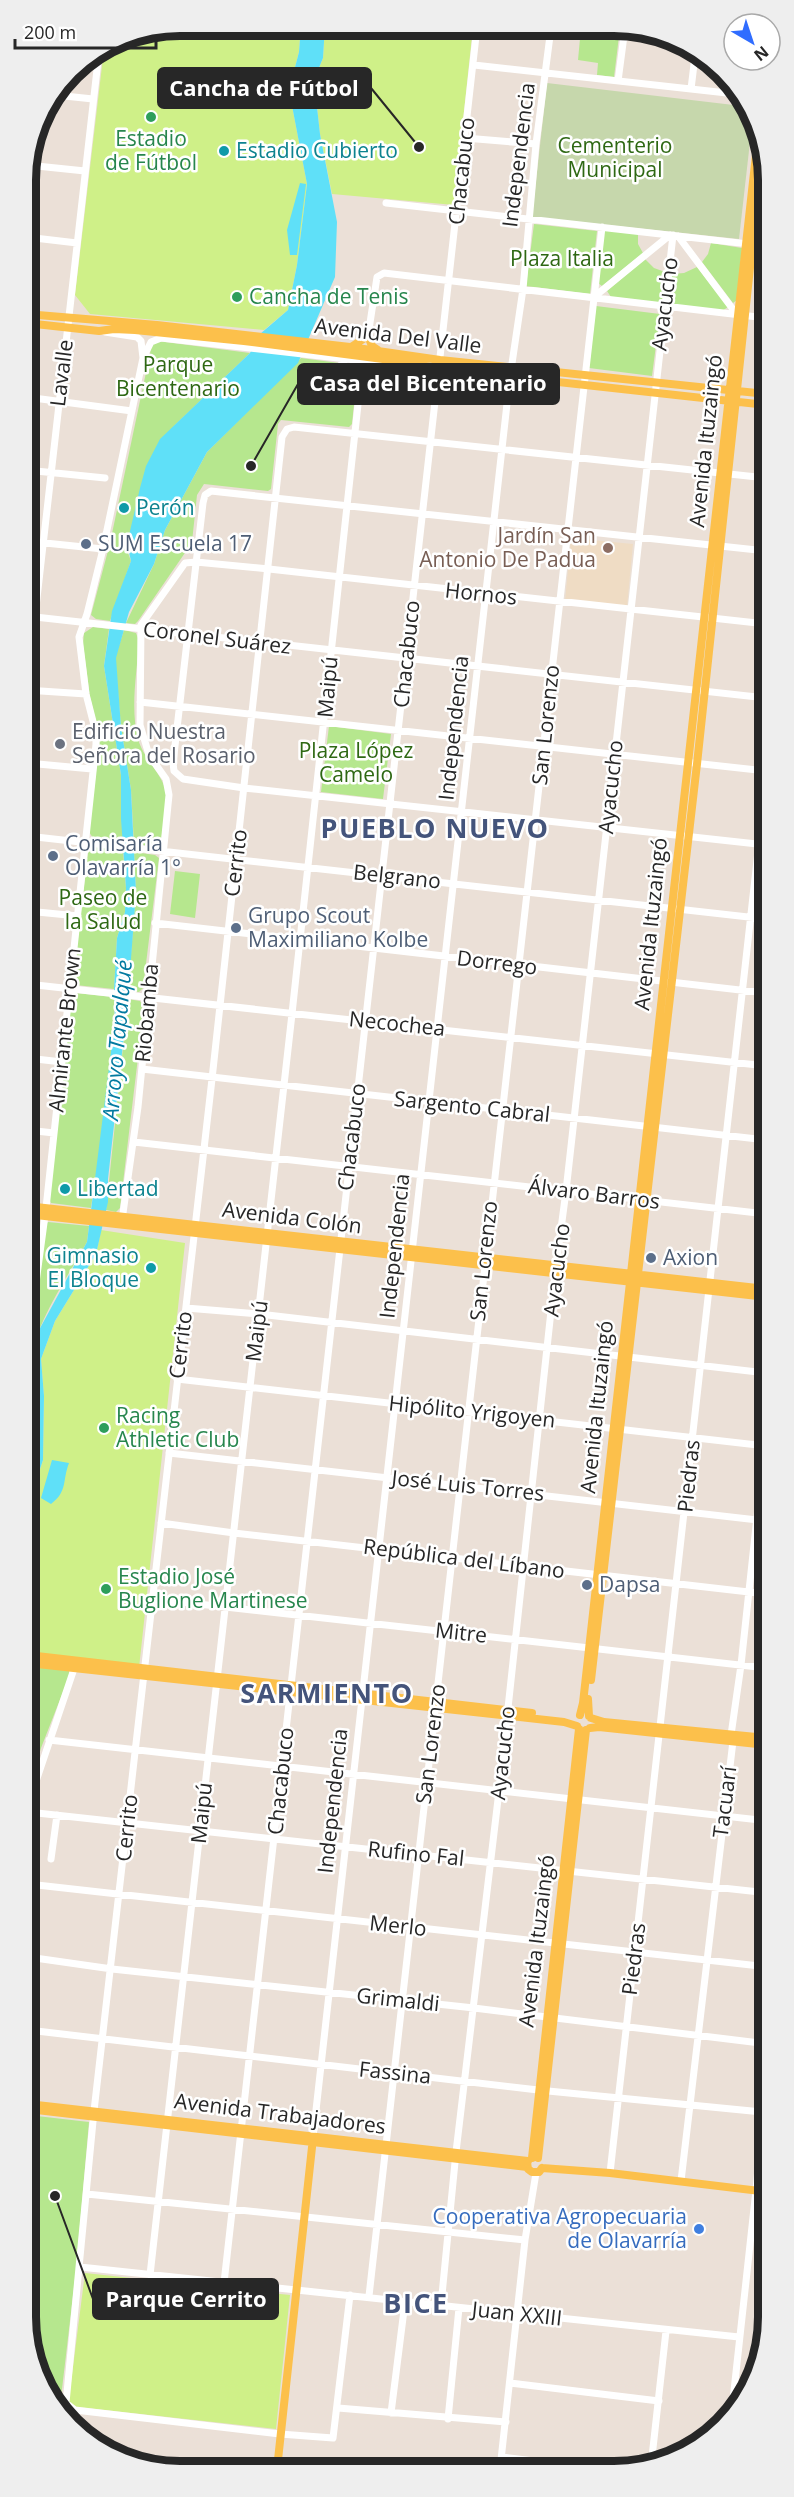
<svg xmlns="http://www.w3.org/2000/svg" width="794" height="2497" font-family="'Open Sans',sans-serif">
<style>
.education{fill:#efdcc4}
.green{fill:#b6e78e}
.cemetery{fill:#c6d7ac}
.pitch{fill:#cff088}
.water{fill:#5fe0f8}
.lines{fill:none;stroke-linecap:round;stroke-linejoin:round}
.minor{stroke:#fff;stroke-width:7}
.major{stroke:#fcc04b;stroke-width:8}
.leisure-dot{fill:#2e9e5b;stroke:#fff;stroke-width:2}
.culture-dot{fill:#0f9aa8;stroke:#fff;stroke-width:2}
.service-dot{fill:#5c6f8a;stroke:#fff;stroke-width:2}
.education-dot{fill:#8d6e63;stroke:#fff;stroke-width:2}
.worship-dot{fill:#6b7280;stroke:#fff;stroke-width:2}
.shop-dot{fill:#3f7fe0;stroke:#fff;stroke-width:2}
.labels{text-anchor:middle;stroke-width:5;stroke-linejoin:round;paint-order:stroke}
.leisure-label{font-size:21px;fill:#27864d;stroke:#fff;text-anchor:start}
.park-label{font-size:21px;fill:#2e6813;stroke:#fff}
.culture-label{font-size:21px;fill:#0d838f;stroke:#fff;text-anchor:start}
.street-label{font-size:21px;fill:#272727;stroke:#fff}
.education-label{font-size:21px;fill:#785e54;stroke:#fff;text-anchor:end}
.service-label{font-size:21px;fill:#4e5e75;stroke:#fff;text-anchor:start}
.worship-label{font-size:21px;fill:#5b616d;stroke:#fff;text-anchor:start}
.shop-label{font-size:21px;fill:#366cbe;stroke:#fff;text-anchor:end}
.water-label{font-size:22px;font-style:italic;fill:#027aa0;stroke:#fff}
.district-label{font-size:27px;font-weight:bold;letter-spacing:1.5px;fill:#44547b;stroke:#fff}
.rim{fill:none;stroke:#272727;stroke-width:8}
.leader{fill:none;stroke:#272727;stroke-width:2}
.callout-dot{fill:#272727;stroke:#fff;stroke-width:2}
.callout{fill:#272727;stroke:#272727;stroke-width:2}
.callout-label{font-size:22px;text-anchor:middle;font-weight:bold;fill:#fff}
</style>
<rect width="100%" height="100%" fill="#ebe0d7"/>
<path class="education" d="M571,538L633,544L627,607L565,601Z"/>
<path class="green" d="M581,28H620L614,77L597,75L598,63L578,60Z
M534,224L597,231L590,294L526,286Z
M604,230L638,234V244L643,253L602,286L598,283Z
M711,243L742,248L737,300L733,303L702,262L708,254Z
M645,259L654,268L665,272L662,304L611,297L607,291Z
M697,267L728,307L722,311L668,304L672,274L684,273Z
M596,306L660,314L652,376L589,368Z
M157,341L250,353L174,426L128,553L131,561L110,621L96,619L91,615L110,543L152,344Z
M301,358L339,363L356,385L352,424L349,427L281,420L278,424L271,489L268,491L204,484L197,495L192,542L189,547L138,621L135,624L126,623L154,564L165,530L207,452Z
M93,627L109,629L104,666L121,775L123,842L93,838L89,832L100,738L90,697L83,644L84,633Z
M124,630L136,633L139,641C137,673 130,708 138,739C143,758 164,776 166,793C167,809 162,828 161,844L157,847L134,844L131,790L121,727L115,658Z
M329,726L391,734L383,799L321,792Z
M93,847L123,850L126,888L125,912L117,938L114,989L75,985L73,982L88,851Z
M134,852L155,855L159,858L143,988L139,992L128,991L136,892Z
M175,871L200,874L195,918L170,914Z
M76,993L114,997C117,1066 101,1140 91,1208L51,1203L49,1199L71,998Z
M128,999L140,1001L144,1007L120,1208L116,1212L106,1210Z
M48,1222L89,1226L87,1242C66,1280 32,1327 29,1371C29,1383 33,1392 35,1403C39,1426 33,1454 27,1476V1325L37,1291L46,1224Z
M40,1667L69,1671L70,1674L41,1748L28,1791V1727Z
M28,2115L89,2122L76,2270L60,2406L28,2346Z"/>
<path class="cemetery" d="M547,83L742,106L752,124L739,239L532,217Z"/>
<path class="pitch" d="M180,26H301L299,52L289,90L307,184L297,265L288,310L264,330L90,314L75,295L104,49L121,37Z
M325,26L473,27L454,205L332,194L320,134L314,80L323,58Z
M101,1230L185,1243L139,1668L32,1653L33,1620L28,1598L27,1508L43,1460L44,1396L41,1359L55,1321L96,1254Z
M85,2273L290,2295L276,2429L68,2406Z"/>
<path class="water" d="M301,26H325L323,58L314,80L320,134L337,222L335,277L298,363L207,452L165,530L154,564L129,612L116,658L121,727L131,790L136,892L128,999L108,1179V1202L96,1254L55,1321L41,1359L44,1396L43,1460L27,1508V1476L33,1452L35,1404L30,1389L32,1359L39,1330L87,1242L115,1020L114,989L117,938L125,912L126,888L121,819V775L104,666L112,611L131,561L127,544L140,488L146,466L160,439L250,353L260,334L288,310L297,265L307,184L289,90L299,52Z
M300,183L306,184L297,255H290L287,230Z
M52,1460L69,1463C62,1481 68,1491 51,1504L41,1498Z
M28,1598L33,1620L32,1653L40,1667L28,1727Z"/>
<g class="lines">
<path class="minor" d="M474,65L736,94
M618,81L625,28
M691,89L695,56
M55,95L93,99
M465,138L536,144
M27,165L85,171
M386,203L766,246
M678,236L738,316
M26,237L77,243
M594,297L670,235
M105,332L137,337L141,341L143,358
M368,336L377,277L384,273L766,318
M340,359L360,386
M26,397L132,411
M26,470L105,478
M26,541L103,549
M766,551L211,491L205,495L203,503L173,763L174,771L183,779L244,788L766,845
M26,616L766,698
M26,690L86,694
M26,695L99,52
M140,702L766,771
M27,763L92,769
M27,836L767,919
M27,911L78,916
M155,923L767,993
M27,984L767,1066
M27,1058L62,1062
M142,1069L767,1140
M27,1130L54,1133
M134,1142L767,1214
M122,1220L138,1107L169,795L166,779L149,755L140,725L141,625L185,563L196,562L269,569L766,624
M186,1308L259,1314L767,1373
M27,1315L35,1290L46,1208L96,744V733L86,694L79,637L87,614L103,549L143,358L151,342L161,338L417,367
M177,1379L767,1446
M169,1453L767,1521
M161,1523L234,1533L767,1594
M154,1599L767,1668
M49,1740L768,1821
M28,1805L75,1666
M28,1812L768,1893
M51,1859L57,1815
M28,1884L768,1967
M28,1957L112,1969L474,2008L768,2044
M28,2030L538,2090L762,2112
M313,2137L510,377L523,289L536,144L551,28
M610,2173L766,780
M681,2181L733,1741L731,1735L741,1665L767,1424
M87,2194L525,2240
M80,2267L739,2337
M150,2275C222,1645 293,1016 360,386L362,372L367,363
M224,2283L477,27
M350,2295L333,2438L280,2434L75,2410L66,2403L94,2111L212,1079L282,437L287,429L294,427L766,478
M369,2296L602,227
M441,2305L456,2152L499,1791L555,1274L566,1191L673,235
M510,2383L659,2401
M338,2408L506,2422
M391,2413L405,2302
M731,2418L756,2190L768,2059
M448,2419L459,2308
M502,2457L599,2469
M651,2466L666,2331
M500,2469L525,2240L536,2173"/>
<path class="major" d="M26,314L157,325L350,347L440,360L766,394
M26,323L99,331L114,329L135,330L244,341L406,362L439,369L766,405
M351,347L368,336L372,346L378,350
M27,1206L767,1289
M27,1214L767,1297
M28,1655L532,1713
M28,1663L564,1722L577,1726
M591,1680L697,764L763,146
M588,1699L589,1716
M580,1715L583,1703L758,137
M591,1718L604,1722L767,1738
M590,1728L599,1727L767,1745
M28,2104L528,2161
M28,2109L527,2167
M532,2158L579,1729
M538,2158L586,1730
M527,2162L528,2169L532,2172H539L542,2168
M542,2168L610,2173L768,2192
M277,2469L313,2138"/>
</g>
<g class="leisure-dot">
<circle cx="151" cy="117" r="6"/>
<circle cx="237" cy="297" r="6"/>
<circle cx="104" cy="1428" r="6"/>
<circle cx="106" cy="1589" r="6"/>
</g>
<g class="culture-dot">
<circle cx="224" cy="151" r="6"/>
<circle cx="124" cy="508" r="6"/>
<circle cx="65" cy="1189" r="6"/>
<circle cx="151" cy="1268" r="6"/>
</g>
<g class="service-dot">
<circle cx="86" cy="544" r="6"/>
<circle cx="53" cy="856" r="6"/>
<circle cx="236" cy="928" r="6"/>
<circle cx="651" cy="1258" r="6"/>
<circle cx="587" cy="1585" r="6"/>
</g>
<circle class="education-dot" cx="608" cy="548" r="6"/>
<circle class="worship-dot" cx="60" cy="744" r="6"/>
<circle class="shop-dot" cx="699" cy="2229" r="6"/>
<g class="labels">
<g class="leisure-label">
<text x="151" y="146" text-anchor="middle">Estadio<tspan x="151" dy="24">de Fútbol</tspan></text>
<text x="249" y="304">Cancha de Tenis</text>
<text x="116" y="1423">Racing<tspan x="116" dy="24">Athletic Club</tspan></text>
<text x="118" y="1584">Estadio José<tspan x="118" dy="24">Buglione Martinese</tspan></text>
</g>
<g class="park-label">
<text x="615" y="153">Cementerio<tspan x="615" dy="24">Municipal</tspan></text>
<text x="562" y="266">Plaza Italia</text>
<text x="178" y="372">Parque<tspan x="178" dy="24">Bicentenario</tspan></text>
<text x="356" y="758">Plaza López<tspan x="356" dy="24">Camelo</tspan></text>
<text x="103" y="905">Paseo de<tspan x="103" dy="24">la Salud</tspan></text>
</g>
<g class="culture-label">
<text x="236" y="158">Estadio Cubierto</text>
<text x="136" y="515">Perón</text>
<text x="77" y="1196">Libertad</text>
<text x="139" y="1263" text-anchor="end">Gimnasio<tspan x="139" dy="24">El Bloque</tspan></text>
</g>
<g class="street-label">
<text transform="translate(519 155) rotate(-83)" y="7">Independencia</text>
<text transform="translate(462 171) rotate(-84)" y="7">Chacabuco</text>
<text transform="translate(665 304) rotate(-83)" y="7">Ayacucho</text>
<text transform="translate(398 336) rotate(7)" y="7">Avenida Del Valle</text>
<text transform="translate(62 373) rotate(-83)" y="7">Lavalle</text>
<text transform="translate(706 441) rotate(-84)" y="7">Avenida Ituzaingó</text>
<text transform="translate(481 594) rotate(6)" y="7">Hornos</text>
<text transform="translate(217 638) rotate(7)" y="7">Coronel Suárez</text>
<text transform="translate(407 654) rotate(-84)" y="7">Chacabuco</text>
<text transform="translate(328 687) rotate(-85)" y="7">Maipú</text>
<text transform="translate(546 725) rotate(-84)" y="7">San Lorenzo</text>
<text transform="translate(454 728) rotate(-84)" y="7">Independencia</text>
<text transform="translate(611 787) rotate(-84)" y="7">Ayacucho</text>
<text transform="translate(236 863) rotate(-83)" y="7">Cerrito</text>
<text transform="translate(397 877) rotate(6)" y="7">Belgrano</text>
<text transform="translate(651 924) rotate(-84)" y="7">Avenida Ituzaingó</text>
<text transform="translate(497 963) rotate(7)" y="7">Dorrego</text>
<text transform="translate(147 1013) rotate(-85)" y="7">Riobamba</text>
<text transform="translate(397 1024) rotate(6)" y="7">Necochea</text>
<text transform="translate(65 1030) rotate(-84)" y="7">Almirante Brown</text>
<text transform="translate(472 1107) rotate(6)" y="7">Sargento Cabral</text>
<text transform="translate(352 1137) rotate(-83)" y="7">Chacabuco</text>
<text transform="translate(594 1194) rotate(7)" y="7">Álvaro Barros</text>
<text transform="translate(292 1218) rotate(7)" y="7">Avenida Colón</text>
<text transform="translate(395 1246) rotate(-84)" y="7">Independencia</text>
<text transform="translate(484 1261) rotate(-84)" y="7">San Lorenzo</text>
<text transform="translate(557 1270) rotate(-83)" y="7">Ayacucho</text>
<text transform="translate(257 1331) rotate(-83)" y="7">Maipú</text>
<text transform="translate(181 1345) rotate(-83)" y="7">Cerrito</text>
<text transform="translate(597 1407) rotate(-84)" y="7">Avenida Ituzaingó</text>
<text transform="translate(472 1412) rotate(6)" y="7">Hipólito Yrigoyen</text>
<text transform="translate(689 1476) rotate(-84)" y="7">Piedras</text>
<text transform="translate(468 1486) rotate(6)" y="7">José Luis Torres</text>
<text transform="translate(464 1559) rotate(7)" y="7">República del Líbano</text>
<text transform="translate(461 1633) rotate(6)" y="7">Mitre</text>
<text transform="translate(431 1744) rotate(-83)" y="7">San Lorenzo</text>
<text transform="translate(503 1753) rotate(-84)" y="7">Ayacucho</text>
<text transform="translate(281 1781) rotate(-84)" y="7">Chacabuco</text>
<text transform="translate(333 1801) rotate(-84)" y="7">Independencia</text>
<text transform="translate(725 1802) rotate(-83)" y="7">Tacuarí</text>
<text transform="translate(202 1813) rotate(-84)" y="7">Maipú</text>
<text transform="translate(127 1828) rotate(-84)" y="7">Cerrito</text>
<text transform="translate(416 1854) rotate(6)" y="7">Rufino Fal</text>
<text transform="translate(398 1926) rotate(6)" y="7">Merlo</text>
<text transform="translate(537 1941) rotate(-83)" y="7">Avenida Ituzaingó</text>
<text transform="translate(634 1959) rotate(-83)" y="7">Piedras</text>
<text transform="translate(398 2000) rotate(6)" y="7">Grimaldi</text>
<text transform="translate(395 2073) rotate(6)" y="7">Fassina</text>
<text transform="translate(280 2114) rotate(7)" y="7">Avenida Trabajadores</text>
<text transform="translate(517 2314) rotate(6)" y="7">Juan XXIII</text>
</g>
<g class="education-label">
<text x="596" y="543">Jardín San<tspan x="596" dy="24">Antonio De Padua</tspan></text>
</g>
<g class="service-label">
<text x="98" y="551">SUM Escuela 17</text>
<text x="65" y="851">Comisaría<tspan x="65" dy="24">Olavarría 1°</tspan></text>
<text x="248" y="923">Grupo Scout<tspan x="248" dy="24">Maximiliano Kolbe</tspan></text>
<text x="663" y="1265">Axion</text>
<text x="599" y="1592">Dapsa</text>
</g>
<g class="worship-label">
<text x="72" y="739">Edificio Nuestra<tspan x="72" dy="24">Señora del Rosario</tspan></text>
</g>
<g class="shop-label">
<text x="687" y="2224">Cooperativa Agropecuaria<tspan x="687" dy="24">de Olavarría</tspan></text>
</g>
<g class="water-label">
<text transform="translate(117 1040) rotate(-85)" y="8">Arroyo Tapalqué</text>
</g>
<g class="district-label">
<text x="435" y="838">PUEBLO NUEVO</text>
<text x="327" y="1703">SARMIENTO</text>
<text x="416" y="2313">BICE</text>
</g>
</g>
<path d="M0 0H794V2497H0ZM180 36H614A144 144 0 0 1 758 180V2317A144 144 0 0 1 614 2461H180A144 144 0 0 1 36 2317V180A144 144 0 0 1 180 36Z" fill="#eee" fill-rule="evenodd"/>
<path class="rim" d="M180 36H614A144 144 0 0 1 758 180V2317A144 144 0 0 1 614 2461H180A144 144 0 0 1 36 2317V180A144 144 0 0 1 180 36Z"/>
<path class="leader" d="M419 147L371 88M251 466L298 384M55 2196L93 2299"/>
<g class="callout-dot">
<circle cx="419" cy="147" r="6"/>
<circle cx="251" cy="466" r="6"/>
<circle cx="55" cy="2196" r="6"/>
</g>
<g class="callout">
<rect x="158" y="68" width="213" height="40" rx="6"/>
<rect x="298" y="364" width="261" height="40" rx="6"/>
<rect x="93" y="2279" width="185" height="40" rx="6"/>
</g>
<g class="callout-label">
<text x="264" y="96">Cancha de Fútbol</text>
<text x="428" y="391">Casa del Bicentenario</text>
<text x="186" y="2307">Parque Cerrito</text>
</g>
<g transform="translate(752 42) rotate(141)"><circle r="28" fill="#ffffff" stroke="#a9a9a9" stroke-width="1.5"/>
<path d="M0-4.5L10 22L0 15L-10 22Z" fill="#306dff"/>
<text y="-9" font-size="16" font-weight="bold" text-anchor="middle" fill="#272727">N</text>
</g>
<path d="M15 39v9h141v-9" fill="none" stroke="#272727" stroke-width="3"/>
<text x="24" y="39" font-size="18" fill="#272727" stroke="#ffffff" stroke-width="4.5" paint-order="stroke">200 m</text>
</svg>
